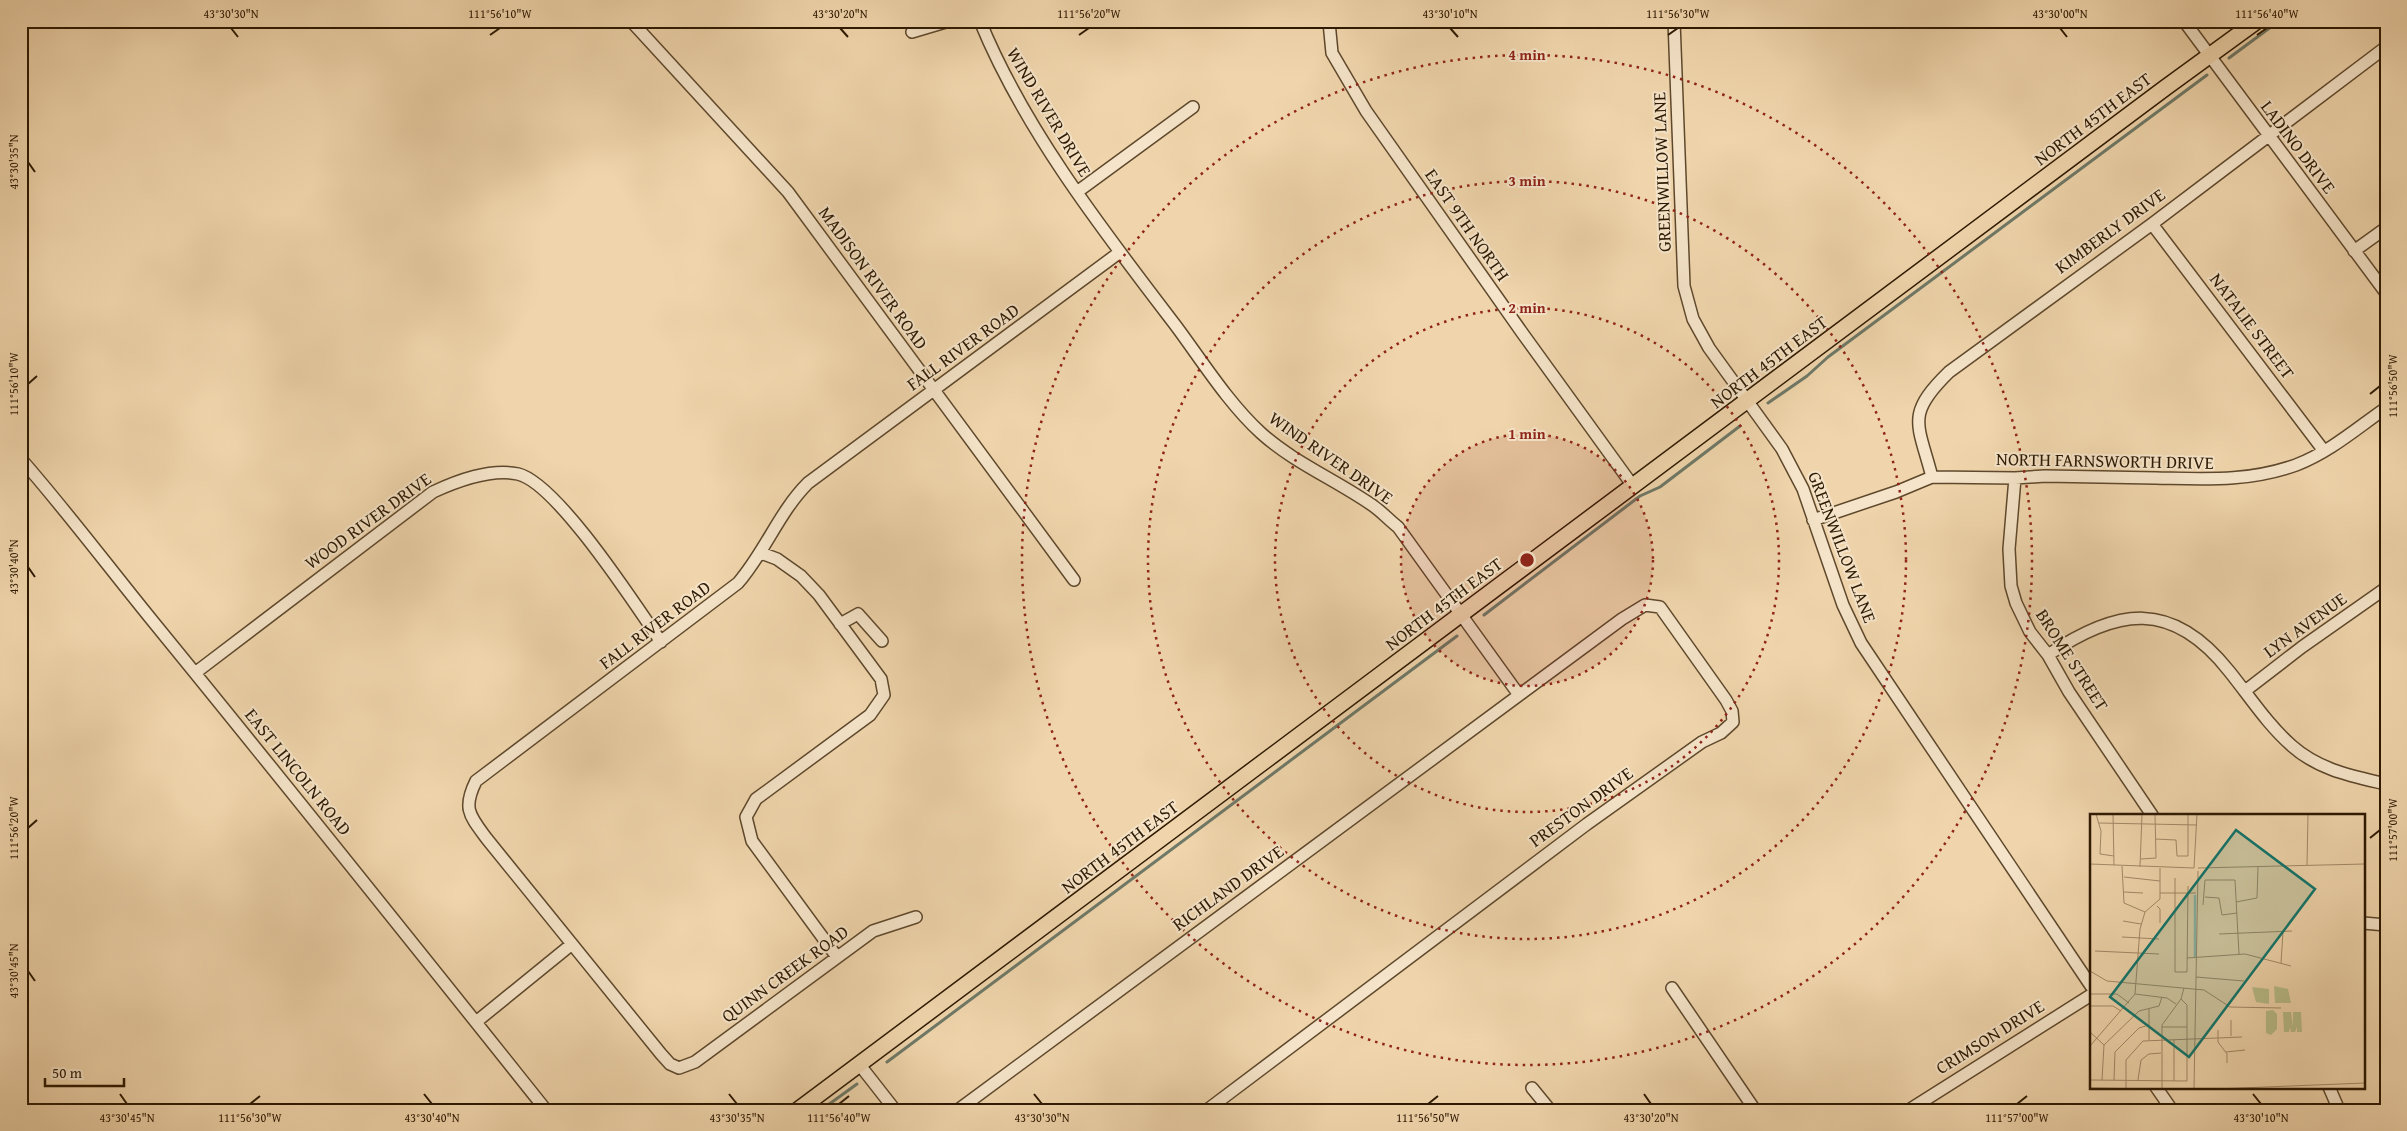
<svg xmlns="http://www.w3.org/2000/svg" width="2407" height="1131" font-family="'Gentium Book Plus',serif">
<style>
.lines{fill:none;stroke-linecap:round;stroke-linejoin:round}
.stream{stroke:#6e7967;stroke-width:3}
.minor-casing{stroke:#5e482c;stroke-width:14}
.major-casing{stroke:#2d1902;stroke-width:18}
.minor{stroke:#f5e4c9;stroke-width:11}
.major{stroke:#f0d5ac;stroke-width:15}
.ticks{fill:none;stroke:#2d1902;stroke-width:2}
.ring{fill:none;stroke:#8f2418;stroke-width:2.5;stroke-dasharray:2.5 5}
.labels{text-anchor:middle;stroke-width:4;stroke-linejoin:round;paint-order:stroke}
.street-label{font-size:18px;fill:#2d1902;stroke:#f5e4c9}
.inset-river{fill:none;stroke:#9ab9aa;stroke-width:2.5}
.inset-road{fill:none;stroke:#a28a68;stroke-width:1}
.view{fill:#0f766e;fill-opacity:0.15;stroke:#0f766e;stroke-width:2.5}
.inset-edge{fill:none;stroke:#2d1902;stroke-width:2.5}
.centre{fill:#8f2418;stroke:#f5e4c9;stroke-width:2.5}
.ring-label{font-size:15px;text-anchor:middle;font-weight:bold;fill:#8f2418;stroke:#f5e4c9;stroke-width:4;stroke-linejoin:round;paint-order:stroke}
.neatline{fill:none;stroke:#2d1902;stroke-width:2}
.ticks-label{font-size:12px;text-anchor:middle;fill:#2d1902}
</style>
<rect width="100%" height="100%" fill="#f0d5ac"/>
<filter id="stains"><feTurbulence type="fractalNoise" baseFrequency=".004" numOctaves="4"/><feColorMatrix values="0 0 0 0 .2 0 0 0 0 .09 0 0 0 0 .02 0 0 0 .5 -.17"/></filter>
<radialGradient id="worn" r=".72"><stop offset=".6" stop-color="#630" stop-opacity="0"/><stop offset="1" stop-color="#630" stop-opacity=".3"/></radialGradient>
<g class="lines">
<path class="stream" d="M2229,58L2279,21
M1768,403L1807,376L1828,357L2207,75
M1484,615L1640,496L1660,487L1740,426
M887,1062L1457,636
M821,1110L857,1084"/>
<g class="minor-casing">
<path id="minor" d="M631,21L788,192L1074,580
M980,21C1025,131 1105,233 1176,326C1202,361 1229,404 1261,433C1293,462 1336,480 1372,505C1381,511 1389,520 1398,527L1519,695
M1674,21L1684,286L1693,319L1709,348L1782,449L1803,489L1843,605L1861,643L2091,986
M2184,21L2386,293
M1329,22L1332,53L1366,111L1523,334L1633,486
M912,32L949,21
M1077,192L1193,107
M2152,224L2324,451
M2354,251L2386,228
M21,459C71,516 116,577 164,635C293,793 419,951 546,1110
M1932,477C1918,423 1905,415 1949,372L2152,224L2386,47
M2015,478L2009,549L2011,586L2016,603L2030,632L2048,655L2069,692L2152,815
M1813,520L1896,492L1932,477L2015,478L2045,476C2082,477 2119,477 2156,478C2206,479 2248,482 2296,465C2330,452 2357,428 2386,408
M761,553L777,559L801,576L819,595L881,679L884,695L870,715L756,799L746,817L752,841L837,957
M840,624L858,614L882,641
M2048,655C2117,608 2172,599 2229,671C2250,697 2267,724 2292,746C2319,770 2352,776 2386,784
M195,673L433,492C457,481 490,468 518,474C557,483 636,606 661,642
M2245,691L2302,647L2386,588
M916,917L873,931L695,1062L679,1068L670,1064L661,1054L487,839C470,816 462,809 476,781L738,583C765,552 779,512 808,483L1120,252
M2363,923L2386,925
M1672,988L1755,1110
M476,1022L572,944
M859,1064L895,1110
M2156,1087L2172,1110
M2329,1087L2339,1110
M1532,1088L1550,1110
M958,1110L1622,619L1645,605L1660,607L1726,700L1732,711L1733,722L1721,733L1702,742L1587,824L1207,1110
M1909,1110L2091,995"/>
</g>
<g class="major-casing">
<path id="major" d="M798,1110L2165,88L2257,21"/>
</g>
<use href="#minor" class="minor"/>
<use href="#major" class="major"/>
</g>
<path class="ticks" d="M231,28L238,37M840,28L848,37M1450,28L1458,37M2060,28L2067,37M490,35L500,28M1079,35L1089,28M1668,35L1678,28M2257,35L2267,28M28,162L35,172M28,384L37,376M2370,394L2380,386M28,567L35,577M28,828L37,820M2370,838L2380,830M28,971L35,981M120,1094L127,1104M424,1094L432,1104M729,1094L737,1104M1034,1094L1042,1104M1644,1094L1651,1104M2253,1094L2261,1104M250,1104L260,1096M839,1104L849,1096M1428,1104L1438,1096M2017,1104L2027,1096"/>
<circle cx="1527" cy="560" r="126" fill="#8f2418" fill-opacity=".12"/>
<g class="ring">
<circle cx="1527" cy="560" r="126"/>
<circle cx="1527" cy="560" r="252"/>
<circle cx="1527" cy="560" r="379"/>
<circle cx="1527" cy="560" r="505"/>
</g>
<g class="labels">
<g class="street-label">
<text transform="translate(1049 112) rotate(59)" y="6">WIND RIVER DRIVE</text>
<text transform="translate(2093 119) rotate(-37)" y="6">NORTH 45TH EAST</text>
<text transform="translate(2298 147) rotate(53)" y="6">LADINO DRIVE</text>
<text transform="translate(1662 172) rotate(-92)" y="6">GREENWILLOW LANE</text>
<text transform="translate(1467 225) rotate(55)" y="6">EAST 9TH NORTH</text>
<text transform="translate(2110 231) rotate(-36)" y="6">KIMBERLY DRIVE</text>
<text transform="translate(873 278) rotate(54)" y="6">MADISON RIVER ROAD</text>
<text transform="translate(2252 326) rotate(53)" y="6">NATALIE STREET</text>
<text transform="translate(963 347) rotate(-36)" y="6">FALL RIVER ROAD</text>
<text transform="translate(1769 362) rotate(-37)" y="6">NORTH 45TH EAST</text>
<text transform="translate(1331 458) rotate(35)" y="6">WIND RIVER DRIVE</text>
<text transform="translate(2105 461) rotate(1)" y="6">NORTH FARNSWORTH DRIVE</text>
<text transform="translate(368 521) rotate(-36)" y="6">WOOD RIVER DRIVE</text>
<text transform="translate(1842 547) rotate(69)" y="6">GREENWILLOW LANE</text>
<text transform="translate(1444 604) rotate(-37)" y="6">NORTH 45TH EAST</text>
<text transform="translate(655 625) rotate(-37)" y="6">FALL RIVER ROAD</text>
<text transform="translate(2305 625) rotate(-36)" y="6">LYN AVENUE</text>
<text transform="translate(2072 660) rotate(57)" y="6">BROME STREET</text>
<text transform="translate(298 772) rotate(51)" y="6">EAST LINCOLN ROAD</text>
<text transform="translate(1581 807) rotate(-36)" y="6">PRESTON DRIVE</text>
<text transform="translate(1120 847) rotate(-37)" y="6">NORTH 45TH EAST</text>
<text transform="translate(1228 888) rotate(-36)" y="6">RICHLAND DRIVE</text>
<text transform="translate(785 974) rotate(-36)" y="6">QUINN CREEK ROAD</text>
<text transform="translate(1990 1037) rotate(-32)" y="6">CRIMSON DRIVE</text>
</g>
</g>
<g transform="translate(2090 814)">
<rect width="275" height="275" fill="#f0d5ac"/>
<path d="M184,172L198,175L201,189H185ZM162,173L179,175V190L166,188ZM183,196L187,200V215L181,221L176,219V197ZM193,198H201L203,213V198H211L212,218H207V213L205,218H201L200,213L199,218H194Z" fill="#b8bd8a"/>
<path class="inset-river" d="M105,143V81"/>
<path class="inset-road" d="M6,0L11,17L10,40L24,42M23,0L24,51M9,9L107,11M65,25L86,26L87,42H98V0M51,45L66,44L65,0M0,50L104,54M217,51L218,0M32,52L34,89L55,98M50,53L52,0M104,54L107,0M108,54L275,50M34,63L70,67M85,64V158H97L98,72M34,78L53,79M70,79H106M115,83L129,84L132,101L147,99M146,88L167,84L168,53M113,91L115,66H145L149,140M67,92L70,95V109M33,107L51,110M129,120L202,117M32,123L69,125M5,137L69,140M97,144L155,140L201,152M191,149L193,118M0,157L17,167L114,176L140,193L191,194M106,163L154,167M0,180H27L39,189M45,180L77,184L86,190M0,192H23L31,197M59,195V226M72,213H97M128,216V228L137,240V249M0,218L14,231M141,222V206M0,232L45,180L50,115L55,98L70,85V54M136,238L155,236M0,266L97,267V191L91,185M12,266L14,231L49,197L69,192L72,183M24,266L25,238L49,214L59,211M48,266L51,246L59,240L71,239M84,267V226M0,274L61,275M104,274L108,57M36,275V246L53,227L152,223M72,275V211L91,185L94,174M126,275L275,269"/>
<path class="view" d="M146,16L225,75L99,243L20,183Z"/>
<rect width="275" height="275" class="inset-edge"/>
</g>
<circle cx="1527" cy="560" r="8" class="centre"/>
<g class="ring-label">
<text x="1527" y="60">4 min</text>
<text x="1527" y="186">3 min</text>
<text x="1527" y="313">2 min</text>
<text x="1527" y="439">1 min</text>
</g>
<rect width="2407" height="1131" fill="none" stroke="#f0d5ac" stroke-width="55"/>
<path d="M45 1078v8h79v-8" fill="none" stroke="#2d1902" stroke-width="2.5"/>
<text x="52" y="1078" font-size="15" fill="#2d1902" stroke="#f5e4c9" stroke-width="4" paint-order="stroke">50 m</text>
<rect x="28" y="28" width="2352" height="1076" class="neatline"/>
<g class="ticks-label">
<text x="231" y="18">43°30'30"N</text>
<text x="500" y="18">111°56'10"W</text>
<text x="840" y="18">43°30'20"N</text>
<text x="1089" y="18">111°56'20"W</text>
<text x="1450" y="18">43°30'10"N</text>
<text x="1678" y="18">111°56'30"W</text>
<text x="2060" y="18">43°30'00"N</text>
<text x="2267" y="18">111°56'40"W</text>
<text transform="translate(14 162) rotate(-90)" y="4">43°30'35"N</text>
<text transform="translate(14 384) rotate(-90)" y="4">111°56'10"W</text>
<text transform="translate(2393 386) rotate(-90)" y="4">111°56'50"W</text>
<text transform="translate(14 567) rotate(-90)" y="4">43°30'40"N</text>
<text transform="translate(14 828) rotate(-90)" y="4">111°56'20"W</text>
<text transform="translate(2393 830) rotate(-90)" y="4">111°57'00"W</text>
<text transform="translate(14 971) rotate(-90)" y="4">43°30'45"N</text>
<text x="127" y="1122">43°30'45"N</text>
<text x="250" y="1122">111°56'30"W</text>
<text x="432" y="1122">43°30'40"N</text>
<text x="737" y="1122">43°30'35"N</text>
<text x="839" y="1122">111°56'40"W</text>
<text x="1042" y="1122">43°30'30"N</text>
<text x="1428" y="1122">111°56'50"W</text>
<text x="1651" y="1122">43°30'20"N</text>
<text x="2017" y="1122">111°57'00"W</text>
<text x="2261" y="1122">43°30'10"N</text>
</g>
<rect width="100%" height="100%" filter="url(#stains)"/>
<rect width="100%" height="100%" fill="url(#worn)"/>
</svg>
